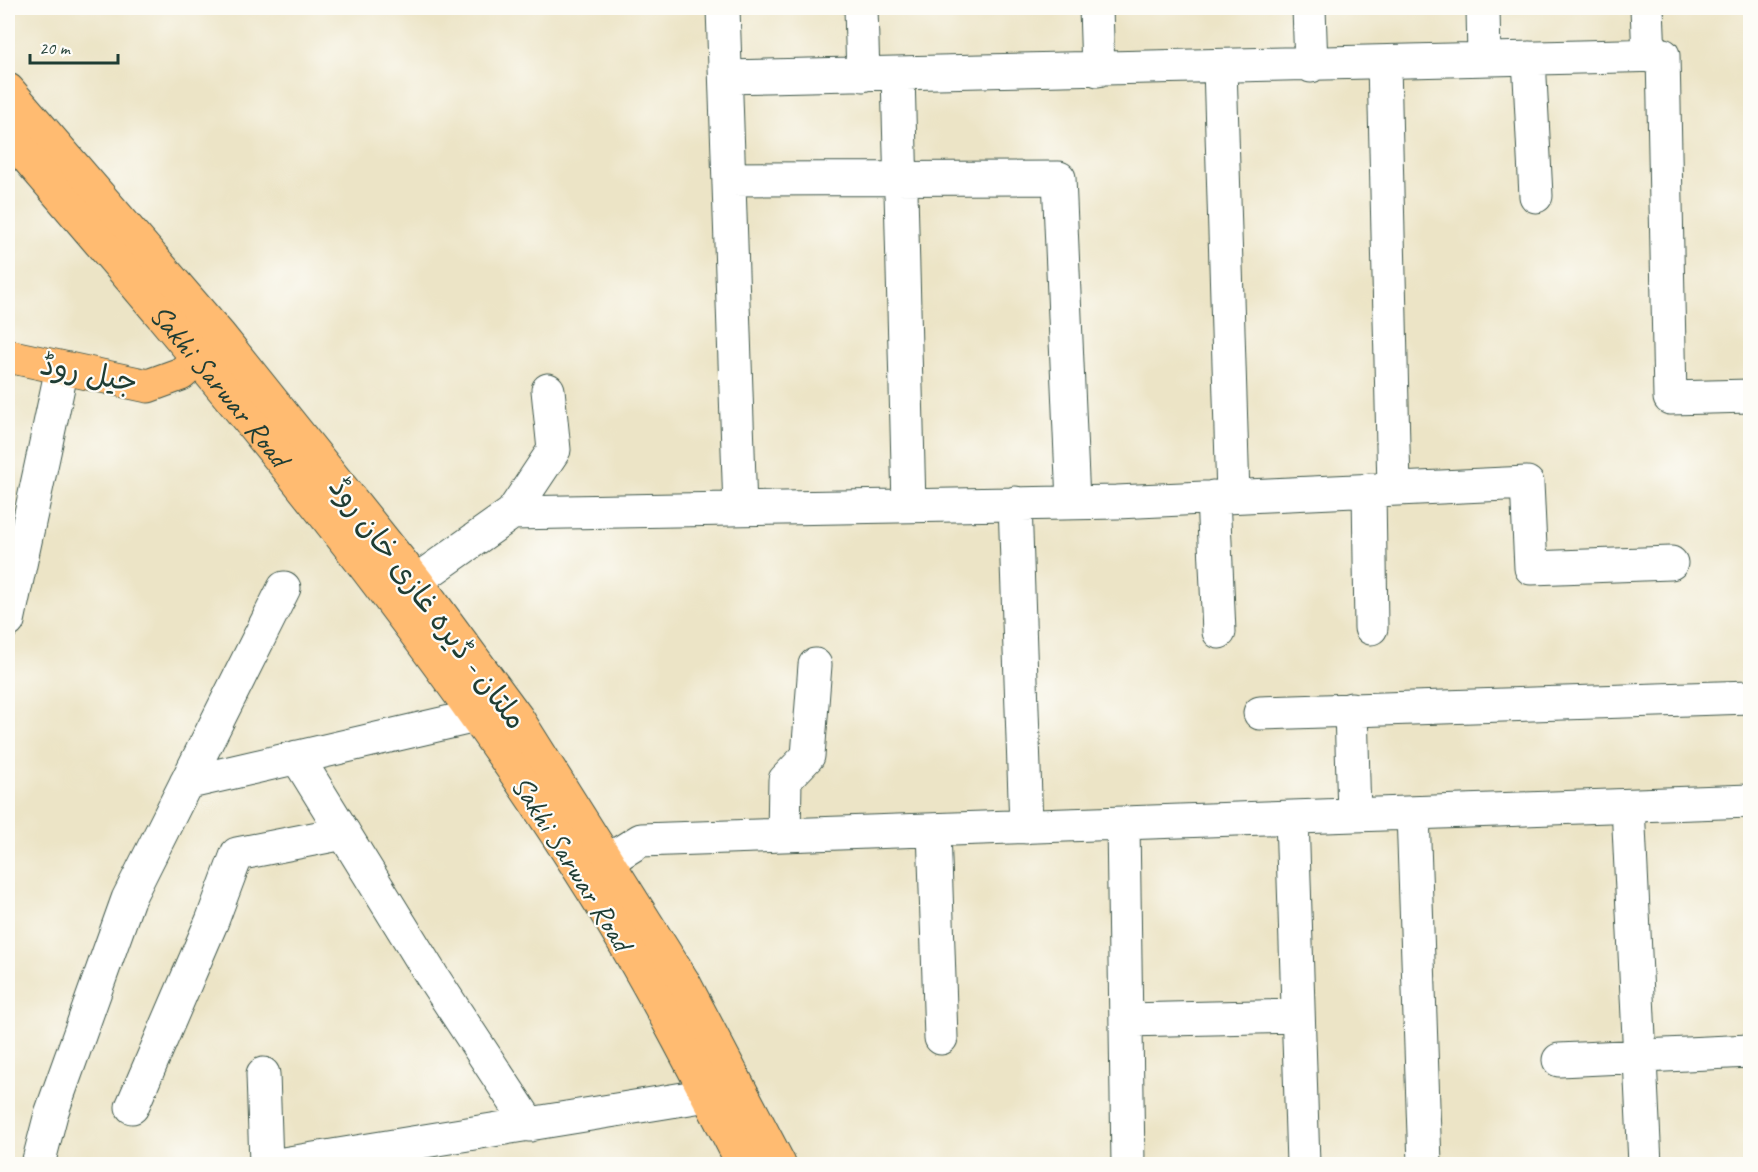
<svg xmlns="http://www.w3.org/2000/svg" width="1758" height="1172" font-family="Caveat,'Playpen Sans Arabic',sans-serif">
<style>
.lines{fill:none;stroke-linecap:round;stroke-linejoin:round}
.minor-casing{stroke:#3e564a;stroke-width:35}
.major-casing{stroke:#3e564a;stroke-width:35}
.highway-casing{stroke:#3e564a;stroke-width:35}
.minor{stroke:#fff;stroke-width:33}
.major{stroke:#ffbb71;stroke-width:33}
.highway{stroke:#ffbb71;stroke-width:33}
.labels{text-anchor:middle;stroke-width:4.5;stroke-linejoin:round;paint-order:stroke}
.street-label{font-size:30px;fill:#1f3d34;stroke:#fdfcf7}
</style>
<rect width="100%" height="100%" fill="#fdfcf7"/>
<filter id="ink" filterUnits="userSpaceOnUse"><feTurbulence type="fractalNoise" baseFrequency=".0167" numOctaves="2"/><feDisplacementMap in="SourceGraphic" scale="12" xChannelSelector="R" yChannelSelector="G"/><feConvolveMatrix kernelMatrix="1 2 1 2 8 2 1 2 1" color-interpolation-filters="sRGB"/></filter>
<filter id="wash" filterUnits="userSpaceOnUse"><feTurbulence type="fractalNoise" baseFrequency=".008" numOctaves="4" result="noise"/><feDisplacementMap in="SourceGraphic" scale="24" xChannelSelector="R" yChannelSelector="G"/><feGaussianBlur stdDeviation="1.35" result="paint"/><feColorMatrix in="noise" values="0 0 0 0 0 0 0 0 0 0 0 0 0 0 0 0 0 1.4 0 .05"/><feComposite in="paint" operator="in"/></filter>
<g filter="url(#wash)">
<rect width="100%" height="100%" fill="#ece4c6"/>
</g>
<g filter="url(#ink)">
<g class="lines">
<g class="minor-casing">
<path id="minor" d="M723,8L740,509
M861,8L863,75
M1096,8L1098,70
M1309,8L1311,66
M1483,8L1484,59
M1647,8L1649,56
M1529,58L1536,196
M1384,63L1394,489
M1220,67L1233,496
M898,74L909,505
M726,77L1663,55L1670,398L1750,396
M729,179L1059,178L1073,502
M1369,490L1371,628
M1213,497L1219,632
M1015,503L1026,827
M512,513L1117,502L1527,483L1531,568L1671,563
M416,581L512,513L554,450L548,390
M8,621L62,368
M1351,709L1354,815
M1260,713L1750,697
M297,757L432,976L530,1125
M186,783L476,716
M1628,806L1645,1164
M1413,813L1425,1164
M1292,817L1303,1164
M1123,823L1128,1164
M934,830L941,1038
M784,835L785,780L808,756L815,665
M607,861L641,840L1750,801
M1126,1020L1298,1016
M1559,1060L1750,1051
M263,1074L266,1164
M132,1107L212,921L237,854L344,833
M38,1164L51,1114L128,899L284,588
M283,1164L708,1095"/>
</g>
<g class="major-casing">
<path id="major" d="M8,356L148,386L181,374L199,358"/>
</g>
<g class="highway-casing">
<g id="highway">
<path d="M8,90L220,336L416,581L517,718L684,983L779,1164"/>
<path id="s1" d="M8,135C216,377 423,620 593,891C648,979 696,1072 743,1164"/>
</g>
</g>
<use href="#minor" class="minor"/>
<use href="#major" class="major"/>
<use href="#highway" class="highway"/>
</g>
</g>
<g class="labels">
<g class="street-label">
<text transform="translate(89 373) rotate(11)" y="10">جیل روڈ</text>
<text dy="10" stroke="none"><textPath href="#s1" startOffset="328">Sakhi Sarwar Road</textPath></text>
<text transform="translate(428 603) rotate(53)" y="10">ملتان - ڈیرہ غازی خان روڈ</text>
<text transform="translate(572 863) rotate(58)" y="10">Sakhi Sarwar Road</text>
</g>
</g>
<rect width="1758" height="1172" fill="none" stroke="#fdfcf7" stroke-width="30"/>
<path d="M30 54v9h88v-9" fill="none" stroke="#1f3d34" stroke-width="3"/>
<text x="39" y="54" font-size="18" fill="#1f3d34" stroke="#fdfcf7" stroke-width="4.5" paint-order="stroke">20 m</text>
</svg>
